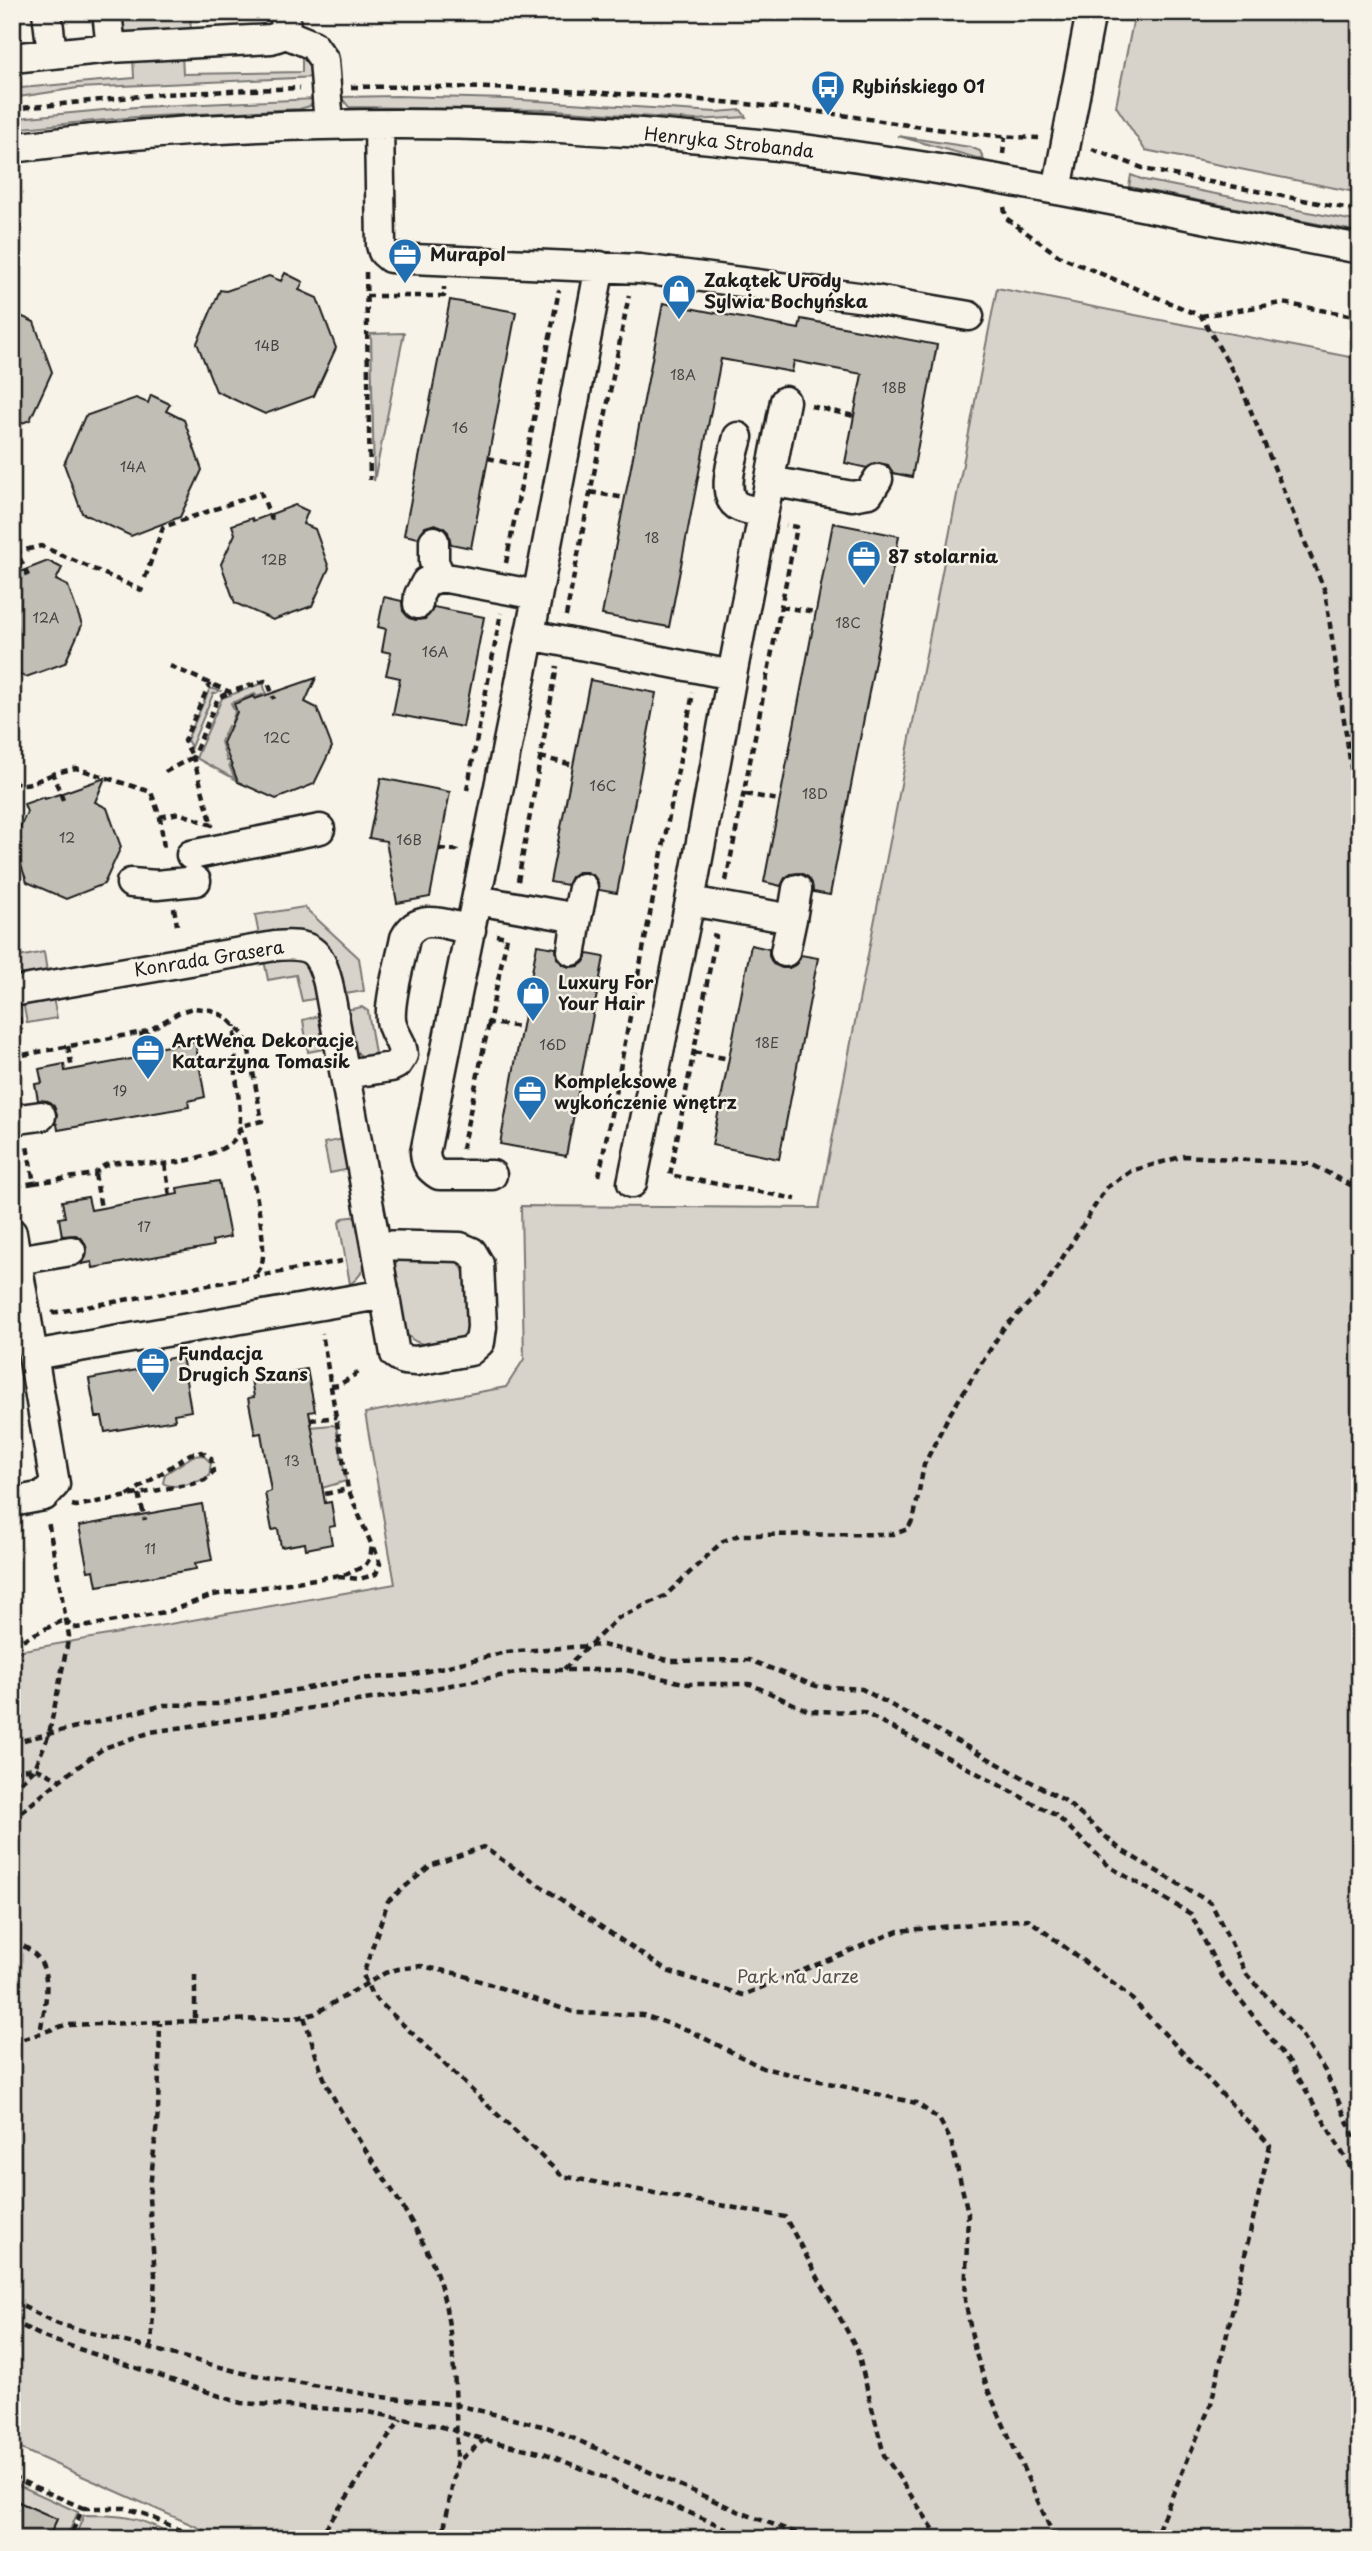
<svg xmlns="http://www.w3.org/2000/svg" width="1372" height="2551" font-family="'Playpen Sans',sans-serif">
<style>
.green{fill:#d7d3cb;stroke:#7a7874;stroke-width:2}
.building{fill:#c0beb5;stroke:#1c1c1c;stroke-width:2}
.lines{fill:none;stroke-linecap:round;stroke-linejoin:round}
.minor-casing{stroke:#1c1c1c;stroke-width:33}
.path{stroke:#1c1c1c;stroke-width:4.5;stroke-dasharray:7 5;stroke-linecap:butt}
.minor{stroke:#f7f3e8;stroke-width:28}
.labels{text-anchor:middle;stroke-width:5;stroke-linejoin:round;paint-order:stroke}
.number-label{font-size:14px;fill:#454442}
.poi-label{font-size:18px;font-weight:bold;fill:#1c1c1c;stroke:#f7f3e8;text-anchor:start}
.street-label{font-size:18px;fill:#1c1c1c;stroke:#f7f3e8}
.park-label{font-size:18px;fill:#545351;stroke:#f7f3e8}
</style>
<rect width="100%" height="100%" fill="#f7f3e8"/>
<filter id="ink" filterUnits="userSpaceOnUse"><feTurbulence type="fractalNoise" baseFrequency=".0143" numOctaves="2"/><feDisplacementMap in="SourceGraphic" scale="14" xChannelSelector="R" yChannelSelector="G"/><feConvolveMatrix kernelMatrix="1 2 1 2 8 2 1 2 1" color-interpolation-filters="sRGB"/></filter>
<g filter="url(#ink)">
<path class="green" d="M190,12L191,33L128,34L123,29L118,15Z
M1135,12H1360V193L1145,150L1116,106Z
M302,48L317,77L78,88L12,98V68L19,67L21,88L134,78L133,57L182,54L183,74L302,72Z
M397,96L506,99L716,112L741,110L746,117L695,120L555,110L349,107L341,97Z
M316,99L310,106L299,109L136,117L12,129V119L28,117L136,107Z
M898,136L970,147L980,151L984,160Z
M1131,175L1144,180L1360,222V232L1129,187Z
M997,288L1360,359V2539H224L12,2445V1652L395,1584L365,1413L506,1387L524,1359L521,1206L819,1208Z
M404,333L374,481L371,334Z
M263,683L266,693L257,697L255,694L231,703L235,712L232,721L238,724L236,728L228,726L221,742L227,761L235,759L236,762L229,765L235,779L196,758L222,698Z
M210,688L220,691L213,694L191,747L187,740Z
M304,907L359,958L364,991L345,994C335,935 316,925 259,935L255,915Z
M44,952L47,972L18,978L14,958Z
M286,956L309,963L319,998L302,1001L296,975L268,980L264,960Z
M53,997L57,1018L27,1023L23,1002Z
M362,1007L368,1011L376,1060L364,1058L354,1050L346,1010Z
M322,1015L329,1048L308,1052L303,1020Z
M344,1139L350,1169L330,1173L324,1143Z
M358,1216C362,1239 375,1269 350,1284L339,1222L343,1218Z
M399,1260C413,1260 447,1256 458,1263C469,1271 472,1319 467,1330C458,1349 417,1351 406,1333C398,1321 396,1286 394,1270V1265Z
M332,1425L336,1426L346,1481L322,1488L311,1427Z
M203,1455L211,1463L209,1476C198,1483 173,1490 163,1483L165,1474L193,1456Z
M12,2482L78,2512L66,2539H46L49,2537L57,2519L12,2499Z
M84,2515C130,2515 141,2518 182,2539H74Z"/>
<path class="building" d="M285,273L303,282L299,290L317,298L336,348L314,396L265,414L216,391L197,343L220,290L226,291L269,276L281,281Z
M450,300L516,312L471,548L451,544L448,532L443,527L435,524L425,527L418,538L404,535Z
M663,303L799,329L801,319L937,345L912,477L893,473L888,465L879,463L867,468L845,463L862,374L794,361L792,372L721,359L669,627L602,615Z
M12,312L34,322L52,372L30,420L12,427Z
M151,395L170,404L166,411L184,420L202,470L180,517L131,536L82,513L64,464L85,416L136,398L148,403Z
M295,505L308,511L303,524L315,529L329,568L312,606L273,620L235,603L221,564L235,534L232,525L252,518L253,521Z
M833,523L899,536L830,895L813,892L812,883L808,877L800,873L791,874L785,878L781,886L764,882Z
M48,561L62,568L56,580L68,586L82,625L65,663L26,677L12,671V575Z
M384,597L402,601L403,611L409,618L416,620L425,619L434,607L484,617L463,727L393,714L400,678L386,675L391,653L382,651L386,629L378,627Z
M316,678L305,702L317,708L332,747L314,784L276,799L238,782L223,743L237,712L234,704L254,696L255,699Z
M590,680L656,693L617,893L599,890L598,882L594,876L586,872H578L571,877L567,885L550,882Z
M105,778L95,802L107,808L121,847L104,884L66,899L27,882L13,843L27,812L24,804L44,797L45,799Z
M381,778L450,792L430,897L397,903L386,841L369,838Z
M537,945L556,948L557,958L562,964L569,967L579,966L584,962L588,954L604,957L566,1156L500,1144Z
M751,945L769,949V956L773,964L782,968H789L797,964L801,955L818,958L779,1159L712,1145Z
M195,1041L205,1097L188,1101L189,1107L58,1130L57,1124H55L57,1114L54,1106L48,1101L38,1100L35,1084L42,1083L39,1069L64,1064L65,1071L153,1055L152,1049Z
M219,1181L230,1237L212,1241L213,1246L93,1268L92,1262L82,1264L86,1257L87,1249L83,1240L76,1235L62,1236L59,1218L65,1217L62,1201L88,1197L91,1210L178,1194L177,1188Z
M182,1356L191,1411L174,1414L175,1420L105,1432L102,1417H96L89,1379L142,1369L141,1364Z
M307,1369L315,1411L309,1412L325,1503L331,1502L335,1526L329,1527L332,1544L306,1549L305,1543L281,1547L278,1529L272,1530L265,1493L271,1491L261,1433L255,1434L248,1398L254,1397L251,1379Z
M202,1504L212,1560L195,1563L196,1569L97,1586L94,1570L88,1571L79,1526Z
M12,2499L57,2519L48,2539H12Z"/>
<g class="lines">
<g class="minor-casing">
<path id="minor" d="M47,12L52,53
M107,12L111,48
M285,12L286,34L313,45L324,60L329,125
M12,58L111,48L271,39L286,34
M379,125L381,245L383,252L390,258L640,269L858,297L969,316
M12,148C273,115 541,117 802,149C989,173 1175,213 1360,249
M1057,190L1091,12
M738,437C734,454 718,498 740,507C747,510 756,511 763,512
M770,481L852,496L869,493L878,479
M434,541V562L441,577L537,595
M418,604L419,595L426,582L441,577
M530,635L732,675L690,901L632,1183
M732,675L785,401
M191,855L320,829
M131,883L157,885L196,881
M477,900L577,918L583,888
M690,901L792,919L797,889
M572,951L577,918
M785,952L792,919
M12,992L275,946C311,943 319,949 328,983L376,1245
M346,1074L391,1067L397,1064L403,1055C403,1041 392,1033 391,1020C389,998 401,960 405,938C419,911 447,925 471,930
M12,1120L41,1116
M492,1175H439C429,1169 426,1164 425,1153L533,618L600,266
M12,1233L33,1355L385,1294
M376,1245L460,1247L472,1252L479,1264L482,1327L480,1342L470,1351L416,1361L404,1360L395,1354Z
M17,1260L71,1251
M12,1502L44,1496L55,1484L33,1355"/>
</g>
<path class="path" d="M134,13L144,12
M12,24H14L13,12
M351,87C496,85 641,93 786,108C871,117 954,136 1039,138
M12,109L161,94L300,88
M1092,149L1148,170L1360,211
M1003,154L1005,137
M1004,207L1006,218L1059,256L1201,316L1239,382L1325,591L1360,828
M366,272L370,480
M366,296H444V287
M1201,316L1282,303L1360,317
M811,406L854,416
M488,458L525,467
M590,492L625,498
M506,563L559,290
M28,576L17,552L41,546L148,593
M145,578L163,527L261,493L272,520
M781,607L816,612
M566,616L629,295
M170,666L230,692L265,681L268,682L274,699
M12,709L17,706
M540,757L573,765
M165,772L193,757L184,741L210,683
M12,781C25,789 40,779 53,774
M467,790L501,613
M745,794L779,800
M63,800L53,774L76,768L151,792L160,817L164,848
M160,817L179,813L212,825L193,757L218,698L230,692
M439,849L456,850L457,847
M518,881L557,666
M726,881L797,527L786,525
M174,908L177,925
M496,935L507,937L489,1023L522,1027
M712,935L716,936L670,1175L796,1199
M19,1017L21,1030
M141,1032L146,1056
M68,1046L72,1069
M694,1052L729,1059
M12,1057L148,1031L180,1012L193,1008L211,1010L226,1017L243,1034L248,1045L262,1121L240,1126C248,1151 268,1240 262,1263C261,1269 257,1273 253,1277
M462,1149L489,1023
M165,1164L170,1196
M95,1174L101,1208
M599,1176L693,693
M34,1183L95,1174C106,1155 143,1164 162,1164C181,1163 232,1153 238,1133C243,1116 237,1092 236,1074C235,1058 235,1041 235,1025
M18,1208L14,1186L34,1183L27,1146L23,1147
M52,1313L342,1261
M331,1386L339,1385L362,1370
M310,1420L337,1417
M139,1494L145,1520
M325,1494L348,1489
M72,1505L76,1506L196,1483L205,1480L213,1472L211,1458L202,1452L190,1454L127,1496
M338,1577L360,1579L376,1574L380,1564L373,1544
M12,1645L66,1619L70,1626L77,1628L170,1611L213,1595L347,1574L365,1566L370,1558L372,1546L348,1489L322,1333
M564,1669L618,1618L665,1596L723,1541L739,1535L894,1534L908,1529L914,1517L924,1465L948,1417L1003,1329L1043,1289L1106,1188L1131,1171L1184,1156L1311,1164L1360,1190
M12,1743L164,1705L217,1704L358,1679L411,1675L506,1652L602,1645L672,1661L749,1660L816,1686L862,1689L1064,1800L1121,1850L1211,1903L1247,1975L1298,2030L1325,2071L1360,2150
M12,1771L35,1768L60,1780L104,1748L151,1732L397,1695L532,1670H626L688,1684H750L809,1711L863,1712L1057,1816L1110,1867L1191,1914L1222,1976L1290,2063L1360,2183
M12,1791L35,1768L49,1734L69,1636L48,1521
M12,1820L60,1780
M12,1942C58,1955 47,1996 40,2032
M195,1975V2022
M304,2017C312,2040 318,2066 328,2087C358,2146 402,2197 430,2257C456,2313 456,2401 457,2462
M12,2043L65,2025L296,2018L314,2014L385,1973L398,1969L421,1966L459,1974L576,2013L643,2015L688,2030L763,2068L916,2103L939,2119L951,2141L968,2213L965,2300L975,2351L988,2390L1055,2539
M12,2301L58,2324L243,2373L383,2397L457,2405L550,2428L740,2512L812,2539
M12,2321L46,2338L241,2403L363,2411L439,2426L485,2440L544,2453L753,2539
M151,2349L155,2275L149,2198L158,2112L160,2023
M12,2477L83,2508L69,2539
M83,2508H125L147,2515L200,2539
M318,2539L401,2419
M442,2539L457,2462L484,2440
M940,2539L884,2455L857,2349L785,2217L562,2176L372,1995L363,1975L388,1901L430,1866L483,1847L667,1971L743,1995L898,1931L1028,1919L1128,1995L1270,2145L1211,2404L1154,2539"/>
<use href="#minor" class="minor"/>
</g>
</g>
<defs>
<g id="bus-pin" transform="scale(1.75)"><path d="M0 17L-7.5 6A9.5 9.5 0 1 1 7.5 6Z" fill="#1f6fb2" stroke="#f7f3e8"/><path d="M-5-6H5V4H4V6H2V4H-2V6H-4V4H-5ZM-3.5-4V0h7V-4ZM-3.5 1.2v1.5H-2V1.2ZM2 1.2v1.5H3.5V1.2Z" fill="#fff"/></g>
<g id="office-pin" transform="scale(1.75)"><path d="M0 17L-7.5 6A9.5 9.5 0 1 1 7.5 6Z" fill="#1f6fb2" stroke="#f7f3e8"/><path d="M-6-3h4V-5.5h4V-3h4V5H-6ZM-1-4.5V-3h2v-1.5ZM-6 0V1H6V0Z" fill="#fff"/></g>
<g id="shop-pin" transform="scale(1.75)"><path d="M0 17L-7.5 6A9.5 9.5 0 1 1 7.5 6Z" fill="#1f6fb2" stroke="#f7f3e8"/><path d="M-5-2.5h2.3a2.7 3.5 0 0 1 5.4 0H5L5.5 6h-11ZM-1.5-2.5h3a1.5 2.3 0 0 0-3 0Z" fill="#fff"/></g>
</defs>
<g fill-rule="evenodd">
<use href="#bus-pin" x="828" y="87"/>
<use href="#office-pin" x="405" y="255"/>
<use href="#shop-pin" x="679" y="291"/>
<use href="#office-pin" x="864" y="557"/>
<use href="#shop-pin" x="533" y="993"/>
<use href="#office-pin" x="148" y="1051"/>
<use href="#office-pin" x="530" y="1092"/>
<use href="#office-pin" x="153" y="1364"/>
</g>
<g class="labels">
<g class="number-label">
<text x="267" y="351">14B</text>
<text x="683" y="380">18A</text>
<text x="894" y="393">18B</text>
<text x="460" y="433">16</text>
<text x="133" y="472">14A</text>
<text x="652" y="543">18</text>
<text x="274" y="565">12B</text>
<text x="46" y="623">12A</text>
<text x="848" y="628">18C</text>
<text x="435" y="657">16A</text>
<text x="277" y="743">12C</text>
<text x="603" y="791">16C</text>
<text x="815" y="799">18D</text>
<text x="67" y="843">12</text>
<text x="409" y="845">16B</text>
<text x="767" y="1048">18E</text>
<text x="553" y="1050">16D</text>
<text x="120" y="1096">19</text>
<text x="144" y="1232">17</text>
<text x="292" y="1466">13</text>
<text x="150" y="1554">11</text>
</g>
<g class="poi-label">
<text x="852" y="93">Rybińskiego 01</text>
<text x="430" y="261">Murapol</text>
<text x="704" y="287">Zakątek Urody<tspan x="704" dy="21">Sylwia Bochyńska</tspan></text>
<text x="888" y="563">87 stolarnia</text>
<text x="558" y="989">Luxury For<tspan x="558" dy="21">Your Hair</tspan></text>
<text x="172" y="1047">ArtWena Dekoracje<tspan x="172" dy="21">Katarzyna Tomasik</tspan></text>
<text x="554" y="1088">Kompleksowe<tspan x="554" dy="21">wykończenie wnętrz</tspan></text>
<text x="178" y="1360">Fundacja<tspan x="178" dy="21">Drugich Szans</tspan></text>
</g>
<g class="street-label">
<text transform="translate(729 143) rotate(6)" y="6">Henryka Strobanda</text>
<text transform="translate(209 959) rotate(-9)" y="6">Konrada Grasera</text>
</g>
<g class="park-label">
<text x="798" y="1983">Park na Jarze</text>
</g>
</g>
<rect width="1372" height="2551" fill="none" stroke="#f7f3e8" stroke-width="42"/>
<rect x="21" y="21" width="1330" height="2509" fill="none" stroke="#1c1c1c" stroke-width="2.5" filter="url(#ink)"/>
</svg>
